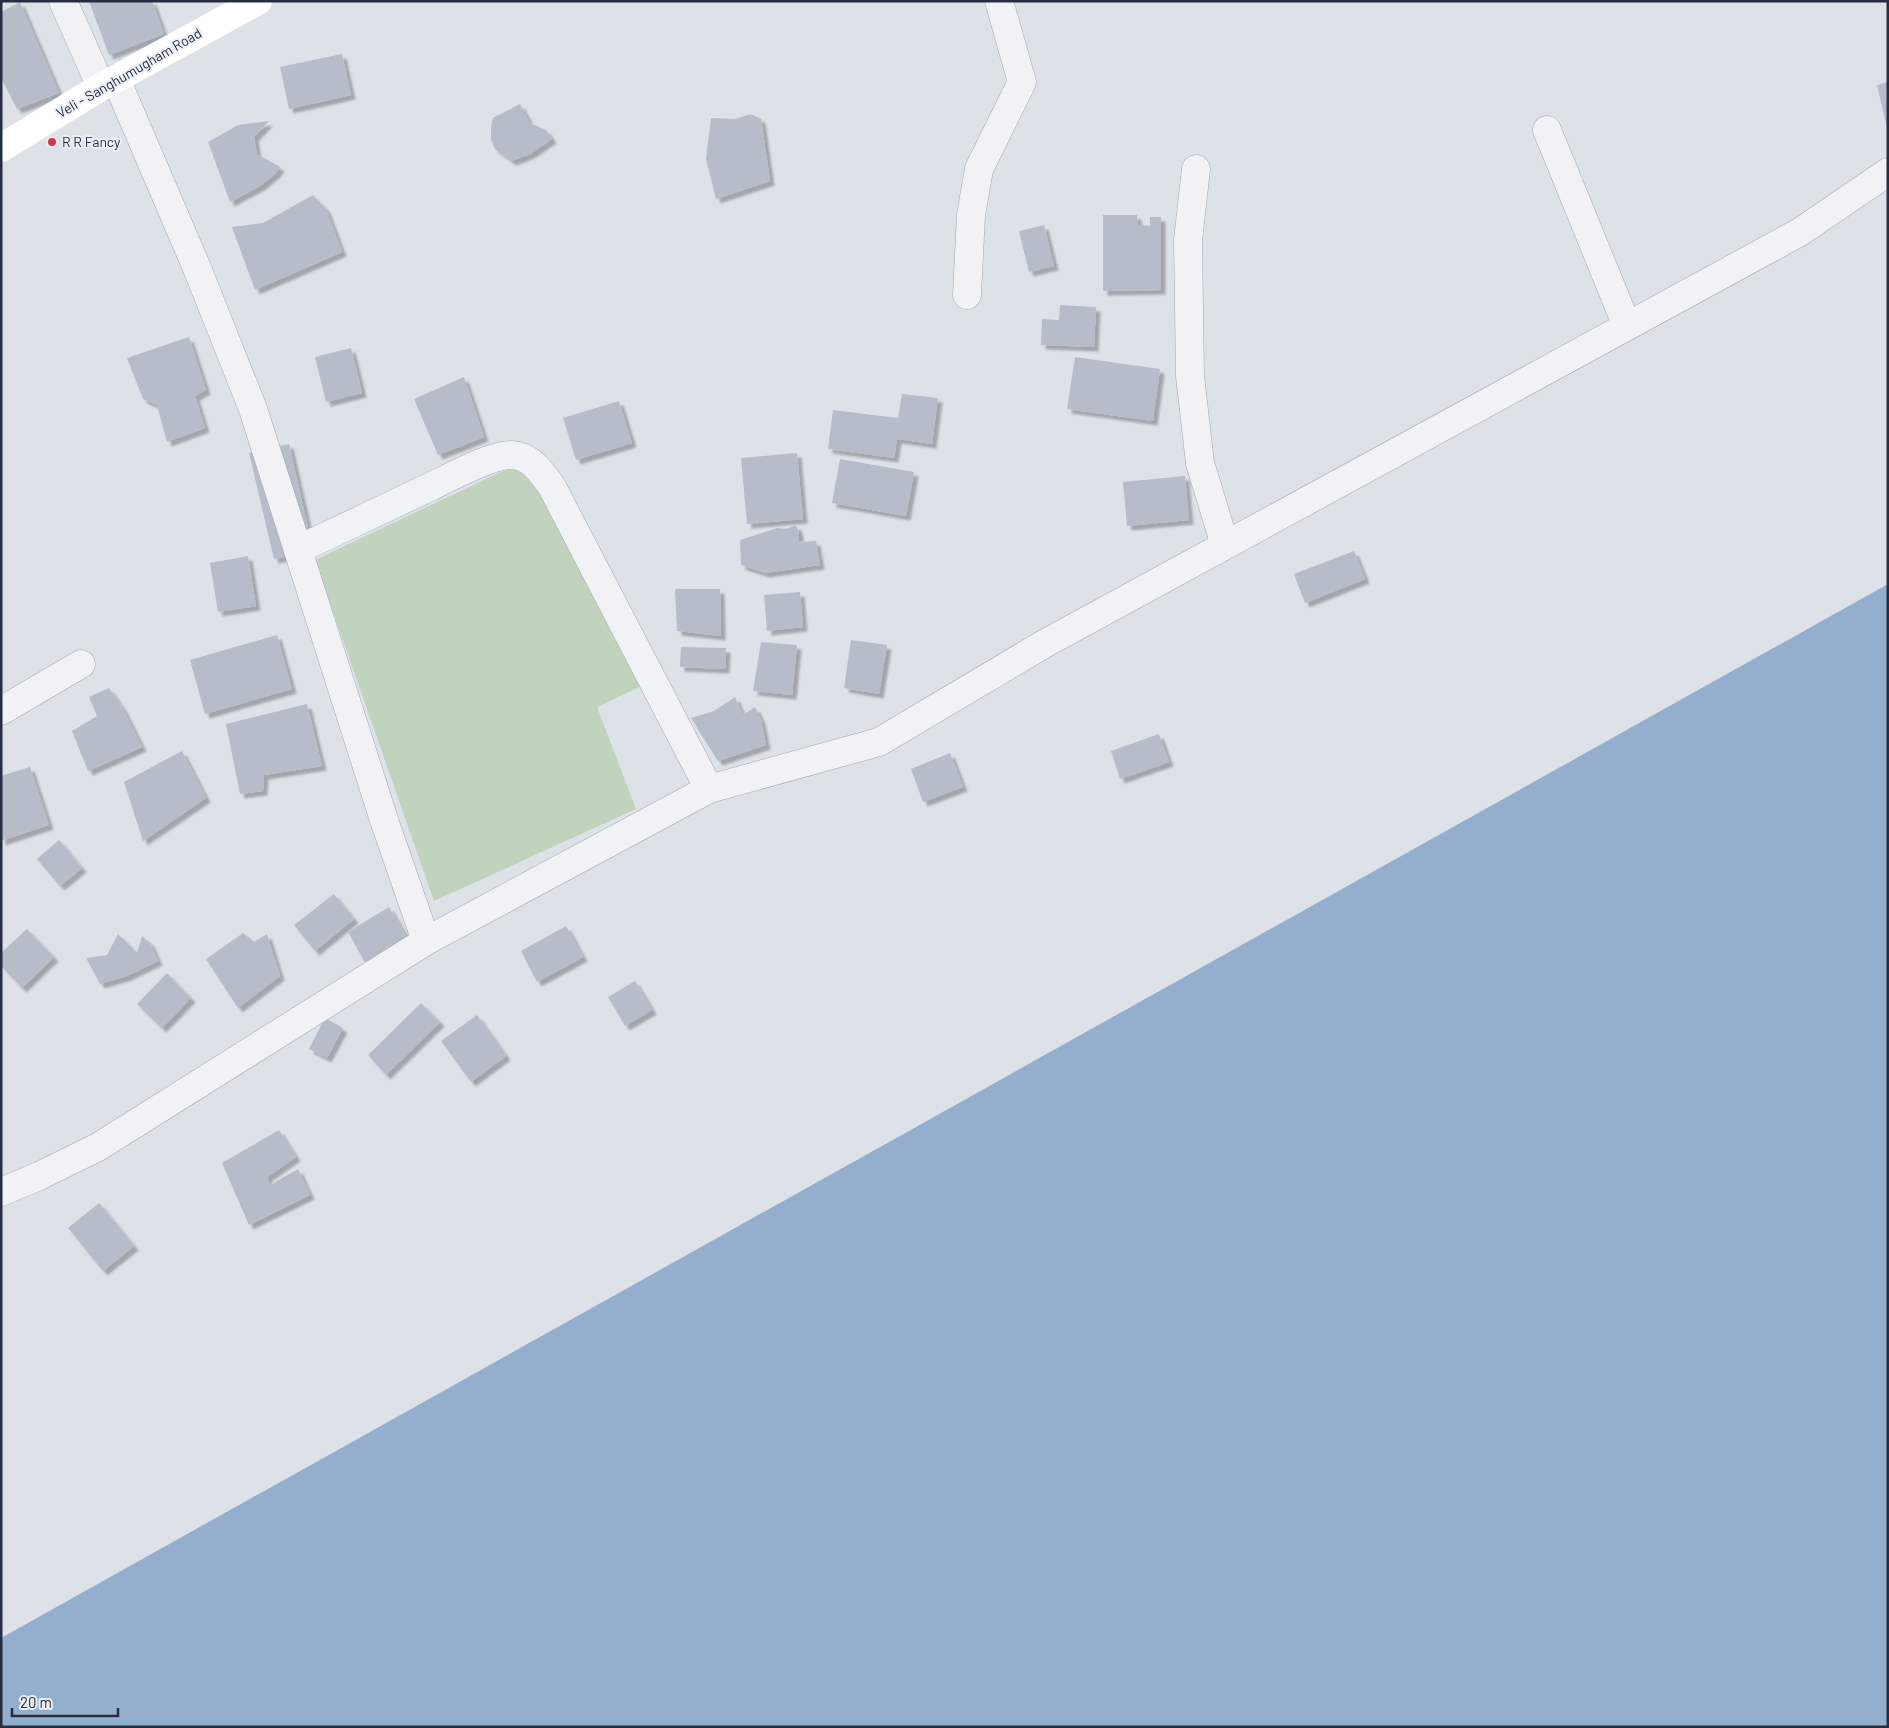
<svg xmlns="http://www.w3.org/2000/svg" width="1889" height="1728" font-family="Barlow,sans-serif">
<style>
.green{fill:#c2d3bd}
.water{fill:#94afcd}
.building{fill:#b6bdc9;filter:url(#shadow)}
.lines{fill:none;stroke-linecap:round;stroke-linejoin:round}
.minor-casing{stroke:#a2a8b3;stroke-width:29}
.minor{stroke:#f0f2f6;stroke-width:28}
.secondary{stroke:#fff;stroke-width:28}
.poi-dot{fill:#dc334b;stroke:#ecf0f6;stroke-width:2}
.labels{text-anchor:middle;stroke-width:4;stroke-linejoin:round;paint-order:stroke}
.street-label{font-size:14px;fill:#252f41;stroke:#ecf0f6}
.poi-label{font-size:14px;fill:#252f41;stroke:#ecf0f6;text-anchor:start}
</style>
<defs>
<filter id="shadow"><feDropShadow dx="4.5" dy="4.5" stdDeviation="1" flood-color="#0004"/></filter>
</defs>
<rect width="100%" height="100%" fill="#dde1e8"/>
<path class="green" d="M524,461L640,687L597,707L636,809L434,901L315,560Z"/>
<path class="water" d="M1888,584V1727H1V1638Z"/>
<path class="building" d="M89,1H152L164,34L109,55Z
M20,2L59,93L17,109L1,78V12Z
M342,54L351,95L289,109L280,67Z
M1888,82V128H1887L1877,85Z
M520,104L530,123L546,130L552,139L530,154L512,161L495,149L491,139V127L493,118Z
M750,114L761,119L770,181L716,199L706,159L711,118L735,119Z
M269,121L254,137L257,154L280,167L275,174L260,186L230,202L208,142L238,125Z
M313,195L326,209L342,252L255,290L232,227L263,223Z
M1103,215H1137L1138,225L1150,226V217H1161V290L1103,291Z
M1044,225L1054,266L1029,272L1019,231Z
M1060,305L1096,307L1094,347L1041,345L1042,319L1059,320Z
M189,337L206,390L195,396L205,428L167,442L157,405L143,399L127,358Z
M351,348L362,393L326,402L315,357Z
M1075,357L1160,369L1153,421L1067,409Z
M464,377L484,437L438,455L414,399Z
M902,394L938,398L932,444L897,439L894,458L828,449L833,410L898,418Z
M619,401L632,443L576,460L563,418Z
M289,444L313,550L274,559L249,453Z
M797,453L803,519L747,524L741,458Z
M840,459L914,472L906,516L832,503Z
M1185,476L1189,520L1127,526L1123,482Z
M796,525L799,532V542L816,541L820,565L765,573L741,565L740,540L777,528L786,529Z
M1354,551L1365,579L1305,603L1294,574Z
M248,556L256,606L218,612L210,563Z
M675,589H720L721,636L677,631Z
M800,592L803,627L767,631L764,595Z
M277,635L292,689L205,714L190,660Z
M851,640L887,645L879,694L844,688Z
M761,642L797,645L792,695L753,691Z
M681,647L726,648L725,669L680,667Z
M109,688L122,707L142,747L88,771L72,731L97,716L89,697Z
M735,697L743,715L755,707L761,720L766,745L718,761L691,718L714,711Z
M307,704L322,766L264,775L263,791L240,794L226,724Z
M1159,734L1169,762L1120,779L1111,751Z
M182,751L206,798L143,841L124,782Z
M950,753L963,787L923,802L911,769Z
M30,767L49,825L1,841V776Z
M59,840L82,868L60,886L37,859Z
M334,894L354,919L315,951L294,925Z
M389,907L409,941L367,966L348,932Z
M566,926L583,957L537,982L521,951Z
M27,929L54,957L22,988L1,966V953Z
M243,933L254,942L267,934L280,976L238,1008L206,959Z
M118,934L137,953L142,936L150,943L158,961L127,976L100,984L86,958L107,955Z
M167,973L191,998L162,1028L137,1004Z
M635,981L652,1010L625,1026L608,997Z
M421,1003L440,1022L386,1075L368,1055Z
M477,1015L506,1056L471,1082L441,1041Z
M325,1018L343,1028L327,1058L309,1049Z
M279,1130L296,1157L267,1177L270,1185L298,1169L310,1195L249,1225L222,1163Z
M99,1203L134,1246L103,1271L68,1228Z"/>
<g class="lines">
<g class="minor-casing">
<path id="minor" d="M63,1L101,87
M116,79L197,268L253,409L384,820L426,941
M1547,130L1627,326
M1196,169L1188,240L1190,376L1200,463L1225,545
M967,295L971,215L979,169L1022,82L999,1
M299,549C343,528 386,508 430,487C451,477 490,455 512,455C531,456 542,473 552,487L709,789
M1,711L81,664
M1,1192L39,1176L98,1147L426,941L709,789L879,742L1044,644L1800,232L1888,172"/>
</g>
<use href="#minor" class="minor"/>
<path class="secondary" d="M1,148L101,87L258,1"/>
</g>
<circle class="poi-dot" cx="52" cy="142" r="5"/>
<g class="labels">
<g class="street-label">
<text transform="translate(129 73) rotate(-30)" y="5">Veli - Sanghumugham Road</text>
</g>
<g class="poi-label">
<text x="62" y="147">R R Fancy</text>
</g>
</g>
<rect width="1889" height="1728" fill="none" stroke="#252f41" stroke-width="5"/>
<path d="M12 1708v8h106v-8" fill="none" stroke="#252f41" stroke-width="2.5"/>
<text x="20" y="1708" font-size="15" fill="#252f41" stroke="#ecf0f6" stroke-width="4" paint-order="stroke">20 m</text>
</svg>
